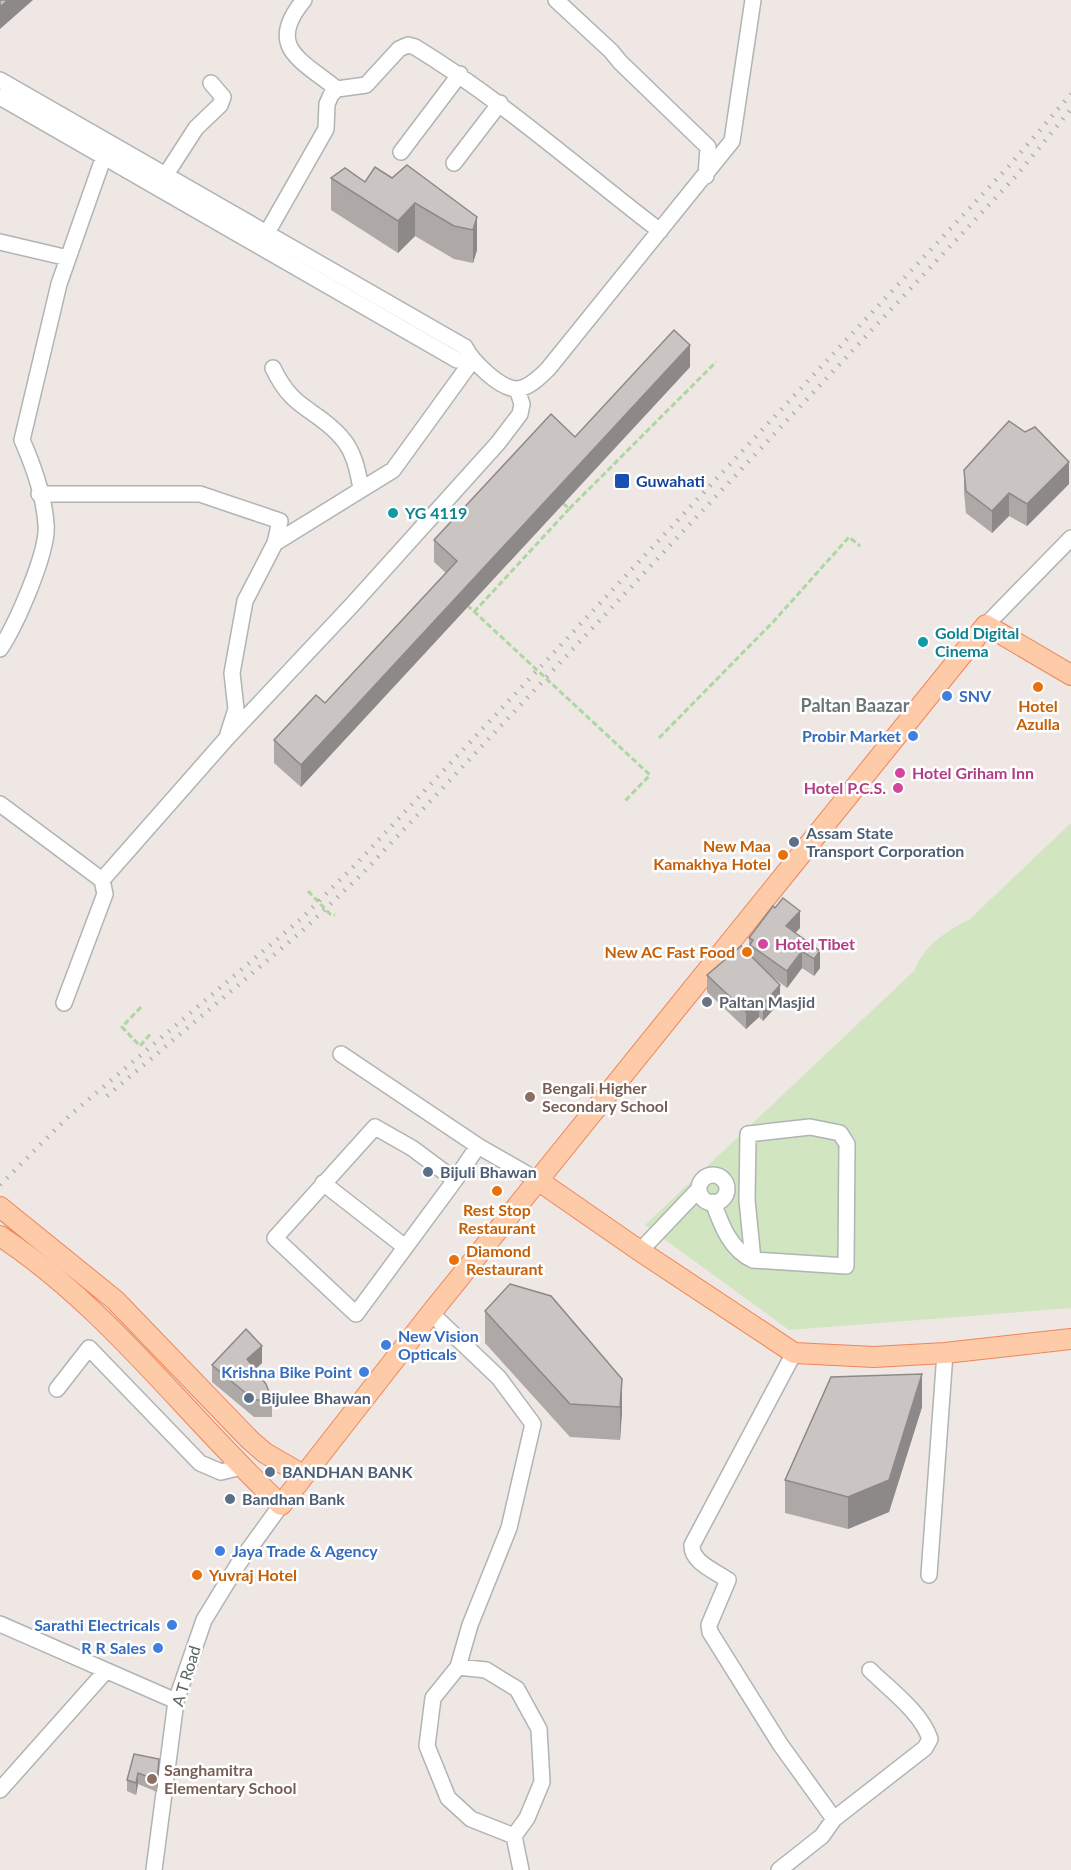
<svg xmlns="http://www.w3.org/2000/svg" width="1071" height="1870" font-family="Lato,sans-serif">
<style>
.green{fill:#d0e5c0}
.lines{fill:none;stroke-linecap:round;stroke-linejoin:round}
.minor-casing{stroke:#afb4b5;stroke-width:18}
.major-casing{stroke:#ef855a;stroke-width:22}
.path{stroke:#acd7a3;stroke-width:3;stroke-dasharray:6 3;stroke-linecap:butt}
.minor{stroke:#fff;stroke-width:15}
.major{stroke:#fecba8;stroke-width:20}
.rail{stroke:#b0b1b1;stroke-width:4.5;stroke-dasharray:1.5 8;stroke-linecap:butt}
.path-bridge{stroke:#acd7a3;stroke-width:3;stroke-dasharray:6 3;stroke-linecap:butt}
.wall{fill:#aea9a7}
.shaded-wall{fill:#8d8988}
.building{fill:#cac4c2;stroke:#8d8988;stroke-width:1.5}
.transit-dot{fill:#1a4fb4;stroke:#fff;stroke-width:2}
.culture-dot{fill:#0f9aa8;stroke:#fff;stroke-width:2}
.food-dot{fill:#e8710a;stroke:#fff;stroke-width:2}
.shop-dot{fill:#3f7fe0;stroke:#fff;stroke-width:2}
.hotel-dot{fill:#d1479c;stroke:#fff;stroke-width:2}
.service-dot{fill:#5c6f8a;stroke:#fff;stroke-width:2}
.worship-dot{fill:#6b7280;stroke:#fff;stroke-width:2}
.education-dot{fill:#8d6e63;stroke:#fff;stroke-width:2}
.labels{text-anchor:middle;stroke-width:5;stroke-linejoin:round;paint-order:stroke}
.transit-label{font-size:16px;font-weight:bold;fill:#164399;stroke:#fff;text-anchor:start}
.culture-label{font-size:16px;font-weight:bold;fill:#0d838f;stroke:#fff;text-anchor:start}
.shop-label{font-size:16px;font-weight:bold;fill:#366cbe;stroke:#fff;text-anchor:end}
.food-label{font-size:16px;font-weight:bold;fill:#c56008;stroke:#fff}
.hotel-label{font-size:16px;font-weight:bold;fill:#b23c85;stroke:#fff;text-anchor:start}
.service-label{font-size:16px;font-weight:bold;fill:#4e5e75;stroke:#fff;text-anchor:start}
.worship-label{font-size:16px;font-weight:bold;fill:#5b616d;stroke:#fff;text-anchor:start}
.education-label{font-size:16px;font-weight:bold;fill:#785e54;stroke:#fff;text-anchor:start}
.street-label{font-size:16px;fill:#5b6263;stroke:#fff}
.neighbourhood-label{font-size:18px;font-weight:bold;fill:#6c7575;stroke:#fff}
</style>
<rect width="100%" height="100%" fill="#eee7e3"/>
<path class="green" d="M1071,823V1308L789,1330L645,1225L915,970C922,948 948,929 969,920Z"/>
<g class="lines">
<g class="minor-casing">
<path id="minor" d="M304,0C265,47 301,60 337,89
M556,0L611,51L620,62L708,147L706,176
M0,80L465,347C472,361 499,388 516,389C528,389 540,377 548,369L732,141L753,0
M0,97L457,360L472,361
M401,152L460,74
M454,163L500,103
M165,176L196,128L220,105L223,97L211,83
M0,242L68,258
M260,245L326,129L327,104L331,95L337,89L366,85L399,49L408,45L415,47C502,100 579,169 660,231
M273,368C293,411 316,408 341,437C354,451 358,471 361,489
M39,494H200L280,521L275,543
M986,625L1071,538
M0,649C16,625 49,551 46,524C44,496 33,465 22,440L59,284L104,156
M228,734L236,709L232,673L245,601L275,543L393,470L472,361
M0,804L102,880L105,894L64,1003
M102,880L227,738L352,605L498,443L520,414L522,404L517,389
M341,1054L478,1146L539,1181
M699 1189a14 14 0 1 1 28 0a14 14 0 1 1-28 0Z
M455,1180L412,1148L375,1127L275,1238L356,1314L455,1180L478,1146
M323,1183L405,1247
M713,1202C721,1224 730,1250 753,1260L846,1266L847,1144L840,1133L810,1127L748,1134L747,1200L753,1260
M640,1251L699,1189
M431,1313L499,1378L533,1424L509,1528L470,1625L458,1667L433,1698L427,1746L448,1798L471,1819L514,1836L521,1870
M57,1389L89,1348L200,1463L221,1472L241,1467
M929,1575L945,1353
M0,1624L176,1701
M458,1667L486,1670L517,1689L539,1729L542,1782L527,1818L514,1836
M0,1790L105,1672
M834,1819L925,1748L930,1739C921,1712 890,1690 870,1670
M154,1870L176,1701L204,1620L239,1563L281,1505
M779,1870L822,1836L834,1819L780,1744L710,1632L709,1625L728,1580C715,1571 691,1562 692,1545L794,1353"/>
</g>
<g class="major-casing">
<path id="major" d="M539,1181L640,1251L794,1353L874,1357L945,1353L1071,1339
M0,1207L115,1300L250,1440L265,1453L303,1475
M0,1236C109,1308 187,1417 281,1505L431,1313L986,625L1071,675"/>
</g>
<path class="path" d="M563,503L569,509L716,362
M474,612L569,509
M659,738L774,621L849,537L860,546
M308,891L330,914L335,915
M141,1007L122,1027L140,1046L152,1032"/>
<use href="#minor" class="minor"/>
<use href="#major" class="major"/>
<path class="rail" d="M107,1096L301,932L364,872L1016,176L1071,109
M0,1185L69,1116L301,919L357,863L1009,166L1071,94"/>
<path class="path-bridge" d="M467,605L650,775L624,802"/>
</g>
<path class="wall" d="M331,178L365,182L392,178L477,217V250L473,263L454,259L415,236L398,253L331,210Z
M690,367L301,787L274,763V740L325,703L446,573L434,562V540L575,437Z
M964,470L1069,484L1027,526L1009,516L992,533L966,513L964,492Z
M800,928L795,933L820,968L814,976L802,968L787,988L770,975L780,1002L763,1021L759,1017L746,1029L707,992V975L749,955V938Z
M485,1311L622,1379V1412L620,1440L570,1437L485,1343Z
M262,1363L255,1370L272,1400V1417H254L212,1382V1365Z
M922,1407L889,1512L848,1529L785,1513V1480Z
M134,1754L159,1770L157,1792L138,1784L136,1795L127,1791V1780Z"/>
<path class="shaded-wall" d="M8,0H33L0,29V7Z
M415,203V236L398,253V221Z
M477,217V250L473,263V230Z
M690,345V367L301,787V765Z
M1069,462V484L1027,526V504Z
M1009,493V516L992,533V511Z
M800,911V928L786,943V926Z
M802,951V968L787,988V971Z
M820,951V968L814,976V959Z
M780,985V1002L763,1021V1004Z
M759,1000V1017L746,1029V1012Z
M262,1346V1363L247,1376V1359Z
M922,1374V1407L889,1512L848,1529V1497Z
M622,1379V1412L620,1440V1407Z
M159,1759V1770L157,1792V1780Z
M138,1773V1784L136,1795V1783Z"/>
<path class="building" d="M0,0H8L0,7Z
M407,165L477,217L473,230L454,226L415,203L398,221L331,178L345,168L365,182L375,167L392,178Z
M674,330L690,345L301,765L274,740L316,695L325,703L457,561L434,540L551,414L575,437Z
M1009,421L1025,432L1035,427L1069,462L1027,504L1009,493L992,511L966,491L964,470Z
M783,898L800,911L786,926L820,951L814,959L802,951L787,971L750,945L753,940L749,938L773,906L775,908Z
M741,946L780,985L763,1004L759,1000L746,1012L707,975Z
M510,1284L551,1296L622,1379L620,1407L570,1404L485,1311Z
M246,1329L262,1346L247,1359L266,1384L272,1400H254L212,1365Z
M922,1374L889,1480L848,1497L785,1480L831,1377Z
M134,1754L159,1759L157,1780L138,1773L136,1783L127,1780Z"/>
<rect class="transit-dot" x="614" y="473" width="16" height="16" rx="3"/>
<g class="culture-dot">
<circle cx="393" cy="513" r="6"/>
<circle cx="923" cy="642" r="6"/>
</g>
<g class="food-dot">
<circle cx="1038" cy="687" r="6"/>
<circle cx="783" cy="855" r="6"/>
<circle cx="747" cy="952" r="6"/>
<circle cx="497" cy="1191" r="6"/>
<circle cx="454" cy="1260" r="6"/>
<circle cx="197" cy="1575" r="6"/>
</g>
<g class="shop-dot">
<circle cx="947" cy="696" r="6"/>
<circle cx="913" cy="736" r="6"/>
<circle cx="386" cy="1345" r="6"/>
<circle cx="364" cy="1372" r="6"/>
<circle cx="220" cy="1551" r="6"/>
<circle cx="172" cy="1625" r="6"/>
<circle cx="158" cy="1648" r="6"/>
</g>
<g class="hotel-dot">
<circle cx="900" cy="773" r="6"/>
<circle cx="898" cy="788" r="6"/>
<circle cx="763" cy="944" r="6"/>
</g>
<g class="service-dot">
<circle cx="794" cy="842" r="6"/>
<circle cx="428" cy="1172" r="6"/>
<circle cx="249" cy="1398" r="6"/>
<circle cx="270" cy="1472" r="6"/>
<circle cx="230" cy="1499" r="6"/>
</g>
<circle class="worship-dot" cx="707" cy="1002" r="6"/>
<g class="education-dot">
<circle cx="530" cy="1097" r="6"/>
<circle cx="152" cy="1779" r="6"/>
</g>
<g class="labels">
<g class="transit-label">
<text x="636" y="487">Guwahati</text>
</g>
<g class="culture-label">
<text x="405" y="519">YG 4119</text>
<text x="935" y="639">Gold Digital<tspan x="935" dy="18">Cinema</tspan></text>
</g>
<g class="shop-label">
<text x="959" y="702" text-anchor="start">SNV</text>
<text x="901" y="742">Probir Market</text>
<text x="398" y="1342" text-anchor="start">New Vision<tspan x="398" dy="18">Opticals</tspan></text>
<text x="352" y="1378">Krishna Bike Point</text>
<text x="232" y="1557" text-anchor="start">Jaya Trade &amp; Agency</text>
<text x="160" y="1631">Sarathi Electricals</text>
<text x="146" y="1654">R R Sales</text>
</g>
<g class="food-label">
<text x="1038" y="712">Hotel<tspan x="1038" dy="18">Azulla</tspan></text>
<text x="771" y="852" text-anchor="end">New Maa<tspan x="771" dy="18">Kamakhya Hotel</tspan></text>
<text x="735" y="958" text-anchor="end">New AC Fast Food</text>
<text x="497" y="1216">Rest Stop<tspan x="497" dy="18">Restaurant</tspan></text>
<text x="466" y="1257" text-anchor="start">Diamond<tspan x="466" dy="18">Restaurant</tspan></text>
<text x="209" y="1581" text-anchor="start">Yuvraj Hotel</text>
</g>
<g class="hotel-label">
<text x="912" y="779">Hotel Griham Inn</text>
<text x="886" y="794" text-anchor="end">Hotel P.C.S.</text>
<text x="775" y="950">Hotel Tibet</text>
</g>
<g class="service-label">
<text x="806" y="839">Assam State<tspan x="806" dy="18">Transport Corporation</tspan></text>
<text x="440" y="1178">Bijuli Bhawan</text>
<text x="261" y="1404">Bijulee Bhawan</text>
<text x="282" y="1478">BANDHAN BANK</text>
<text x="242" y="1505">Bandhan Bank</text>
</g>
<g class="worship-label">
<text x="719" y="1008">Paltan Masjid</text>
</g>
<g class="education-label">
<text x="542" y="1094">Bengali Higher<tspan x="542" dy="18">Secondary School</tspan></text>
<text x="164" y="1776">Sanghamitra<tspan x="164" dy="18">Elementary School</tspan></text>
</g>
<g class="street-label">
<text transform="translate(186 1676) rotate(-73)" y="6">A T Road</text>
</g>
<g class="neighbourhood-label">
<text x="855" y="712">Paltan Baazar</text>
</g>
</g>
</svg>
